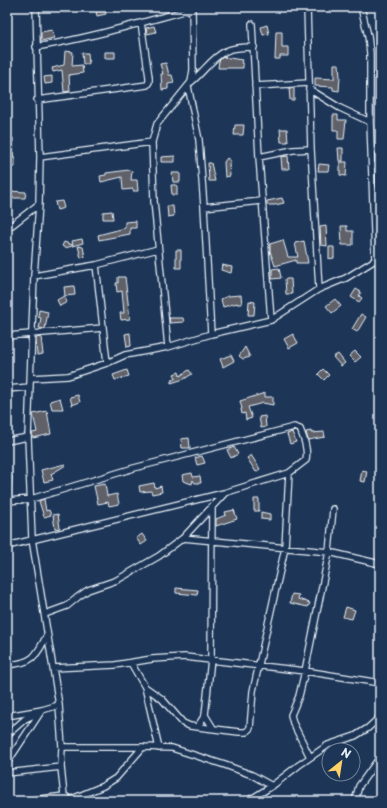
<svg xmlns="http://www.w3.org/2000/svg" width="387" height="808" font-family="'Playpen Sans',sans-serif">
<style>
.building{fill:#5e6068;stroke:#e8f1f8}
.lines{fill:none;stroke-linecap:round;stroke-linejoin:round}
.street-casing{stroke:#e8f1f8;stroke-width:8}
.street{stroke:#1d3557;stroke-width:5.5}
</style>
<rect width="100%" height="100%" fill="#1d3557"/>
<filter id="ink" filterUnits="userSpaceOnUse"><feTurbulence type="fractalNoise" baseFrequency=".025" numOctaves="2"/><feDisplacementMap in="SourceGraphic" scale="8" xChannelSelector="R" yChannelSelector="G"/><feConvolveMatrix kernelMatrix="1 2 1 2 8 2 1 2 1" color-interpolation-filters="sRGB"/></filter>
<g filter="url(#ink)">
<path class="building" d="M61,7H71V12H62Z
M95,7H104L106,14L97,16Z
M267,25L269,34L263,35L261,27Z
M154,26L156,32L147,34L146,28Z
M52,30L54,38L41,41V32Z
M276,32H282V47H288V56H280V59H275Z
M65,51L73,52L72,66L82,65L83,73L69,75L70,91L64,92L62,70L53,72L52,68L64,65Z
M105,52H115V58H105Z
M82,53H88L89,64H83Z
M223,57L242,60L241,63L243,64V68H218L219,61Z
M166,63L169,75H172L174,83L168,84V89L162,90L161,74H163L160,64Z
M334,64H339L340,77L339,91L333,90V87L315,86V78L334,79Z
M52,76V83L45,84L44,77Z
M289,88H294V100H290Z
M333,115H338V120H346L344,139H338V130H333Z
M235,125H244L243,135H234Z
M280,129H287L288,142H281Z
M11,137L13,138V152H14L13,158H15V167H7V153L8,147H7V138Z
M338,148H343V161H339Z
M175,156V162H161V157Z
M288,156L289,169H282L281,157Z
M227,158L231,161L229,164L230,176L225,177L224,162Z
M340,162H347L346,176L340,175Z
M208,163H211L215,181H209Z
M319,164L329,165L328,171H318Z
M129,170L132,171L131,180H137L138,191H133V189L123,190L122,177L101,182L100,176L106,175V173Z
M172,173H180V182H173Z
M171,185H177V195H172Z
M8,191L26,192L25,198H12V204H7Z
M282,198L284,203L275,205H267V201Z
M62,201L64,208L57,210L55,202Z
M167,206H173L174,216L168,217Z
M112,211L113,219H103V212Z
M136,221V228H130V234L99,240L98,235L125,228V222Z
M326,226L327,246L321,245L320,227Z
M341,226H347V231H353V245H342Z
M82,239L83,243L65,248L62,246L64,242L73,245L72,241Z
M283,240L288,257H298L295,243L304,241L308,263H296V260L275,266L270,251V244Z
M78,246L83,247L85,257L81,258Z
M329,247H334V258L329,259Z
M176,250H181V268H176Z
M222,265L232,267L231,273L221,270Z
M279,268L281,278L272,279V269Z
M118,277H125L130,319L121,320L120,313H124L122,291L117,292L116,283H118Z
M285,279H291L292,294H286Z
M74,286L75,295L65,296L64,287Z
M356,289L361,292L359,296L362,298L359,302L351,297Z
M241,295L242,304H237V303L223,307L221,299L228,296Z
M64,296L67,302L60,306L57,300Z
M335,299L341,306L332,313L326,306Z
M249,301L255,302L254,315H248Z
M39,310L48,312L45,329L39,328L41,318L38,317Z
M361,314L366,317L357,332L352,329Z
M169,317L170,318H183L184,322L170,323Z
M130,333L131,346L127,347L125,334Z
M293,334L298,343L289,348L284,339Z
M41,337L43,354L37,355L36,338Z
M245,347L250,357L243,359L239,356Z
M355,351L361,357L355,362L349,356Z
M338,354L345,363L341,366L333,357Z
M231,355L234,361L223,367L220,359Z
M323,369L329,375L324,380L318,374Z
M127,370L129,376L115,380L113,375Z
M189,370L192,374L184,379L171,383V381L176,378L174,374L179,372L180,376Z
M265,393V397H273V405L263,403L248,407L252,418L246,420L245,413L242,414L241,409H242L240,401Z
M78,395L80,402L72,405L70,397Z
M60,398L63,409H52L50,401Z
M47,411L51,434L33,438L32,433L37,432L33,414Z
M265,416L266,427L261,428L259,417Z
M311,431V433L324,432L325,437L308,440L306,432Z
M292,432L296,442L290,444L287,434Z
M189,438L190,448H182L181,439Z
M234,447L238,454L231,458L227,450Z
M251,455L260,469L256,472L247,458Z
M202,456L205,463L197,465L195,458Z
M65,464L66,465L51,474L53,480L44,482L41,470Z
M362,470L367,471L365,482L360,481Z
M192,473L193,477L200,476L201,483H195L193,480L192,484L183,481L182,475Z
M7,476H12L11,495H7Z
M154,483L155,488L161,486L162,492L152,494L151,491L140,492L139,486Z
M105,484L107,496L117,494L119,504L109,506L108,502L98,504L94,486Z
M44,499L46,511L49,510L51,515L44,517L39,501Z
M254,499H259V511H254Z
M234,510L237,519L216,526V519L226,515L225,512Z
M261,512L270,514V520L261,519Z
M58,514L60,528L55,529L53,515Z
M142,534L147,541L141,545L136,538Z
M176,588L198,590L197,595L176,593Z
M292,594L299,595L298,599L310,603L308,607L290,603Z
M346,607L355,610L352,619L343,617Z"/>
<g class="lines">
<g class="street-casing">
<path id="street" d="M36,7L40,157L39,204L34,276L28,437L32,539L59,705L62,747L61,767L64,796
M307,7L311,149L319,289
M361,7L368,36L370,53V122L375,259
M252,24L259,157L271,320
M36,47C89,38 140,23 192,9
M191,82C203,73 212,57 226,51C234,47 245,47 254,47
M188,86L199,140L204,207L211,334
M255,86L309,83
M309,89L340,108L370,122
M37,100L147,85L149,82V77L141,23
M40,157L152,142
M259,157L293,150L311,149
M372,166L380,165
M204,207L262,201
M7,225H12L39,204
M96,265L107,363
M34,276L96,265L158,249
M7,336L103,328
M168,347L154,201L152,142L157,124L191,82L193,70L192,7
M31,378L68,376L107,363L125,355L168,347L211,334L271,320L319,289L346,278L380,257
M7,389L30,387
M7,441L28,437
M7,501L31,499L134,468L294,427L300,429C304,439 308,449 306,460L289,473L224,493L7,546
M183,538L329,552L380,564
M45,614L67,606L78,597L88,590L117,580L159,556L183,538L224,494
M131,663L145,687L159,748
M7,665C33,663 36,657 47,635
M53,668L115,665L152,659L185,657L305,671L380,683
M145,687L162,699L183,723L190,726L239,732H246L250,728L253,691L285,548L289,473
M205,715L213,728
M7,716L42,710L59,705
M198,726L205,715L211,659L212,506
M7,735L25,719L38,713
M62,747H143L172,748L225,765L252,775L272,786
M310,757L293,723L291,715L299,696L305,671L329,552L333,509
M7,763L42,710
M7,773L61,767
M72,799L103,786L116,778L143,747
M25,801L64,796L67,797
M248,801L272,786L299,765L328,745L355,736L368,728L380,717
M355,801L359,786L380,757"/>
</g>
<use href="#street" class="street"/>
</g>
</g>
<rect width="387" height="808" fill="none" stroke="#1d3557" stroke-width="24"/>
<rect x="12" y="12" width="363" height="784" fill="none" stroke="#e8f1f8" stroke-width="1.5" filter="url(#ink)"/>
<g transform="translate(341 762) rotate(30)"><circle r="19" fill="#1d3557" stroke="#6e8097"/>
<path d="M0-3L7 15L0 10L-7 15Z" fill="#ffd166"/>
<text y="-6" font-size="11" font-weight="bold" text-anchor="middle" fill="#e8f1f8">N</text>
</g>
</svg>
